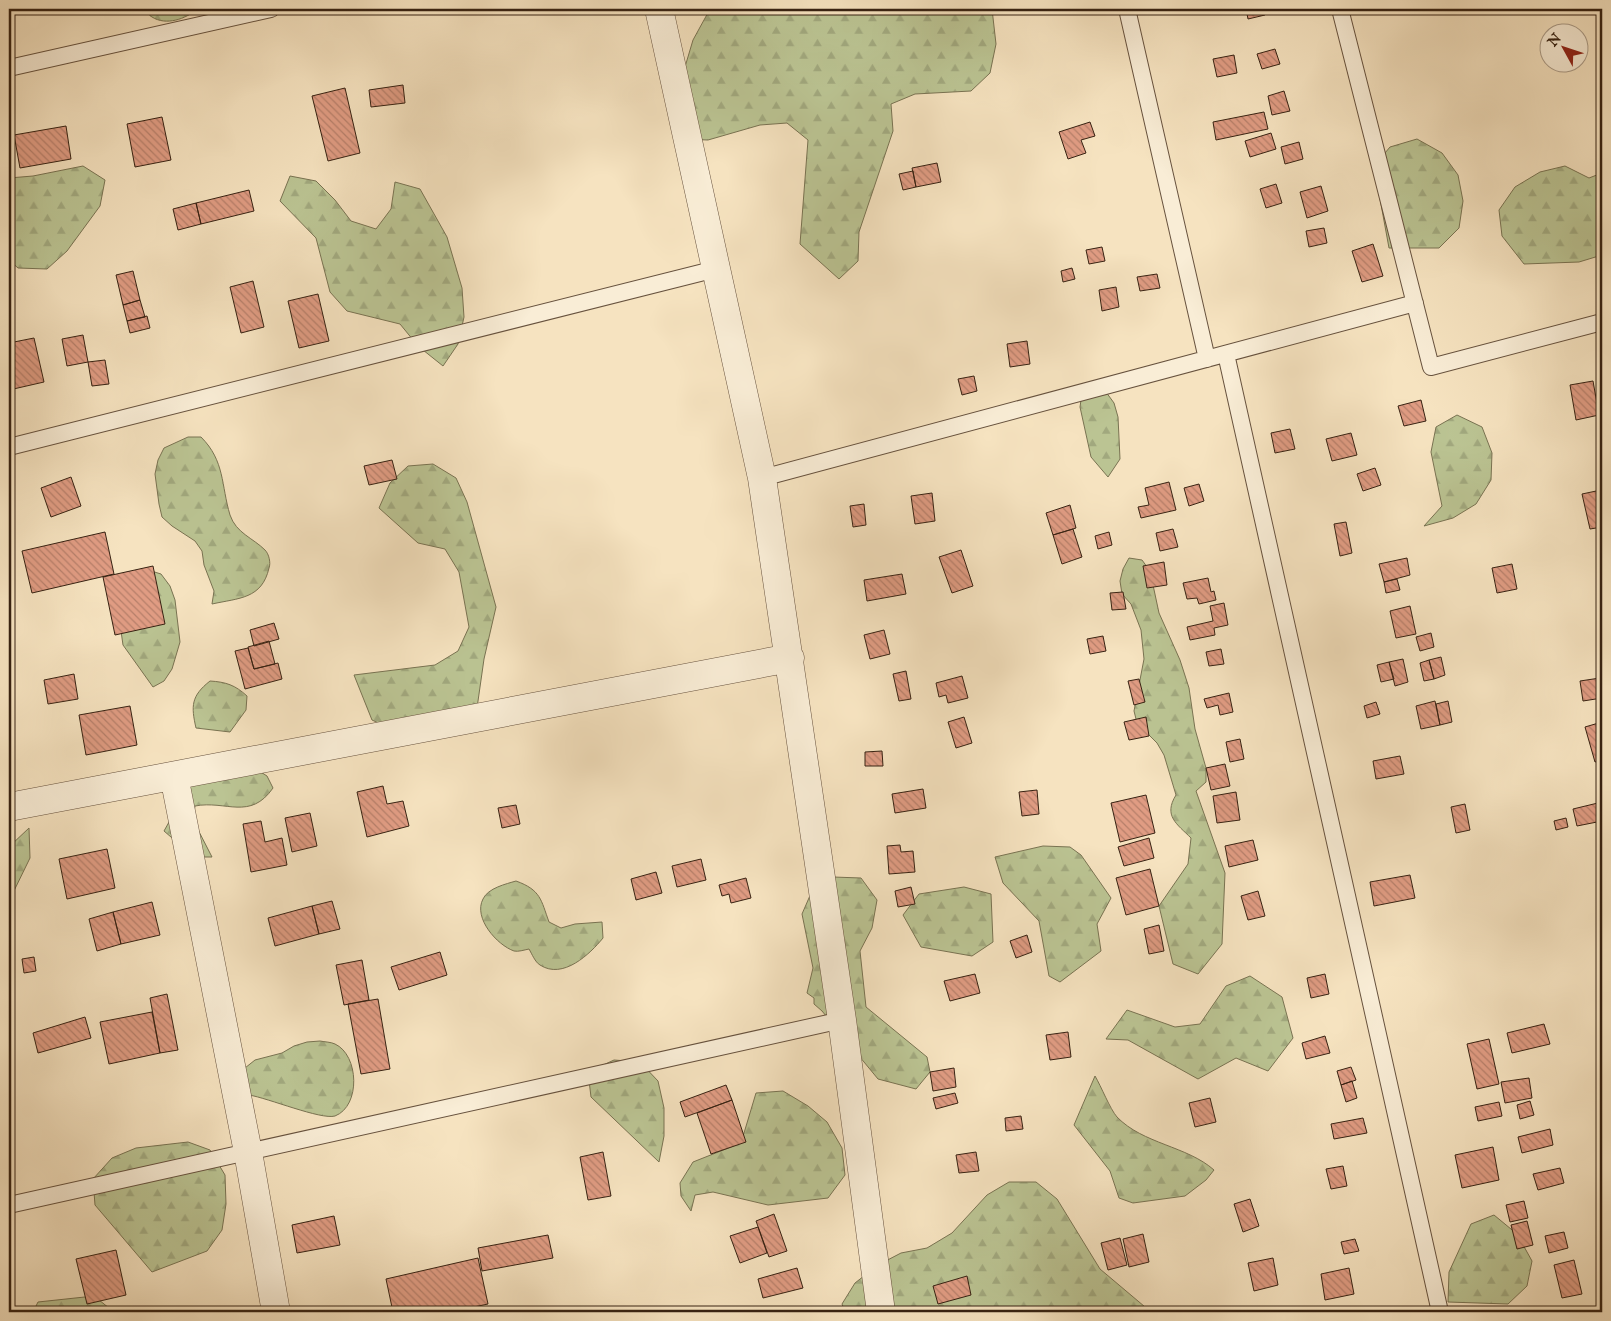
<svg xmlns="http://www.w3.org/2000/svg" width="1611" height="1321" font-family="'IM FELL English',serif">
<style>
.forest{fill:url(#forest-firs);stroke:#797352}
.building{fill:url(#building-back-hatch);stroke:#372212}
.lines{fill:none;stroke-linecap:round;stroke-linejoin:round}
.service-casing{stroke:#67523e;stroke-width:18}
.minor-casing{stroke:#67523e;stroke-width:29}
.service{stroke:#f9edd6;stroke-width:16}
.minor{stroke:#f9edd6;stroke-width:28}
</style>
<defs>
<pattern id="forest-firs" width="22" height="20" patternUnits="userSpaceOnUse" patternTransform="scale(1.25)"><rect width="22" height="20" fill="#bbc493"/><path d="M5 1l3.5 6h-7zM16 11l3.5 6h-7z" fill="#a1a87e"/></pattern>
<pattern id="building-back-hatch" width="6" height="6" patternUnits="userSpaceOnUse" patternTransform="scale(1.25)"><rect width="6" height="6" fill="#e09c83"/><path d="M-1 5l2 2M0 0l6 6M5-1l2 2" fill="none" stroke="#b67f6a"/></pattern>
</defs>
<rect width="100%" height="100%" fill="#f6e3c0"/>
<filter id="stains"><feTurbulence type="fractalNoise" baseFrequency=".004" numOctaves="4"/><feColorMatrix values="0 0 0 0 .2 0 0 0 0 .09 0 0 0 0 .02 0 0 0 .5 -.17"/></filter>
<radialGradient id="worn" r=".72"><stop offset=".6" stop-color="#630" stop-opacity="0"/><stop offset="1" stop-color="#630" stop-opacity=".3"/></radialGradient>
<path class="forest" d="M144,9H197C186,19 166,26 152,17C149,16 147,11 144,9Z
M710,9H992L996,44L990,73L971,91L915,94L891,104L893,131L859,232L858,261L839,279L800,244L808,140L787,123L760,125L708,140L681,139L671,114L693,40Z
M1417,139L1442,153L1458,175L1463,201L1459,228L1439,248H1389L1374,166L1390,147Z
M83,166L105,180L100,206L67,251L47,269L18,268L9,260V178L33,176Z
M1565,166L1589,178L1602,173V255L1579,262L1524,264L1502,236L1499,210L1515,187L1540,172Z
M290,176L316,181L335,200L351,221L376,229L391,209L395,182L420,189L447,237L462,288L464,317L458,344L443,366L418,346L400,324L347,311L330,292L316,238L280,201Z
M1106,392L1114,403L1118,417L1120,459L1108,477L1091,457L1080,407L1082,393Z
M1457,415L1482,427L1492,453L1491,480L1476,504L1453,518L1424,526L1442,506L1431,452L1436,427Z
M188,437H201C225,461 221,485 230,515C236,533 253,538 265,550C269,554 271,563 269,568C262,599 239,598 212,604L214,591L204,565L202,551L195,541L172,526L162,517L159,504L155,474L158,460L164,448Z
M433,464L456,478L467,502L496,607L484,659L476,715L398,732L372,720L354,675L435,665L458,651L469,627L459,572L445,549L418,543L379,508L390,483L408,466Z
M1129,558L1142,560L1150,571L1159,613L1180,660L1189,688L1195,729L1206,768V782L1196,791L1225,873L1222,944L1198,974L1173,964L1159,906L1188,864L1191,838C1177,824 1163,816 1176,795L1164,755L1157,743L1137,723L1134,711L1144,659L1141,630L1131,604L1122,594L1120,581L1123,569Z
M148,570L161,574L170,586L175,600L180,642L172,669L164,681L153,687L123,645L121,631Z
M210,681C226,682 235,685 247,696L246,710L230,732L196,728C191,706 191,696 210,681Z
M245,762L267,776L273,788C250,821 226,800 195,806L193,820L212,857H198L186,850L164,831L196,774Z
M29,828L30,858L9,901V851L11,845Z
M1043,846L1070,847L1081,855L1111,898L1097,924L1101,951L1060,982L1049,976L1039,921L1003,883L995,857Z
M833,877L861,878L877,900L872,928L860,951L866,1007L927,1057L930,1072L916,1089L878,1079L822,1011L814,1004V998L807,993L813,968L802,914L812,891Z
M516,881C541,890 541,900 549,922L561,928L575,924L602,922L603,938C590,954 563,980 540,965C535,962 532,954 529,949C524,950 518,952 514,951C497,945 473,918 483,899C488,888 506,884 516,881Z
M964,887L991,894L993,942L972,956L921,947L903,915L919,894Z
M1250,976L1282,997L1293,1038L1268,1071L1236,1058L1198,1079L1128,1040L1106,1039L1127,1010L1175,1027L1200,1024L1226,986Z
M320,1041C325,1042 331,1042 335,1044C359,1055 361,1106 335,1116C321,1120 268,1098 249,1095L245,1068L255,1060L282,1053L294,1046L307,1042Z
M614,1060L640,1062L658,1081L664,1108V1136L659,1162L591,1097L588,1072Z
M1095,1076C1101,1086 1110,1109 1117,1117C1143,1144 1187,1146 1214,1170L1206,1180L1185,1196L1133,1203L1119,1198L1110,1171L1074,1125Z
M783,1091L808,1106L827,1122L842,1148L845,1175L828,1198L768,1205L713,1192L695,1195L691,1211L681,1196L680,1183L693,1162L741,1143L756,1093Z
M188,1142L210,1150L225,1175L226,1204L222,1230L207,1251L152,1272L95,1205L93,1179L112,1158L136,1148Z
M1009,1182H1036L1057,1199L1100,1269L1151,1312H845L842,1304L855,1283L878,1265L901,1253L927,1248L952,1233L987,1195Z
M1494,1215L1517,1234L1532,1261L1527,1286L1508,1304L1448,1302L1449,1272L1471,1224Z
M94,1296L114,1312H33L38,1302Z"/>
<path class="building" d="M1246,9H1264L1265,15L1248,19Z
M1275,49L1280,64L1262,69L1257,54Z
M1234,55L1237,73L1217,77L1213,59Z
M403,85L405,103L371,107L369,90Z
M345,88L360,153L328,161L312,96Z
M1284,91L1290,111L1272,115L1268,96Z
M1264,112L1268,129L1216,140L1213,122Z
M162,117L171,160L135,167L127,124Z
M1090,122L1095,136L1081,140L1086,153L1068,159L1059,132Z
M66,126L71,159L20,168L14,135Z
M1271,133L1276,149L1250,157L1245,141Z
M1299,142L1303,159L1285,164L1281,147Z
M937,163L941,182L916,187L912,168Z
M913,171L916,187L903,190L899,174Z
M1276,184L1282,203L1266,208L1260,189Z
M1321,186L1328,211L1307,218L1300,192Z
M249,190L254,211L201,224L196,203Z
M196,203L201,224L178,230L173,209Z
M1324,228L1327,243L1309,247L1306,231Z
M1373,244L1383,276L1362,282L1352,251Z
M1102,247L1105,261L1089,264L1086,250Z
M1072,268L1075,279L1063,282L1061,271Z
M133,271L140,300L123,305L116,275Z
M1157,274L1160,288L1140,291L1137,277Z
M253,281L264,327L241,333L230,287Z
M1116,287L1119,307L1102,311L1099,290Z
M318,294L329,341L299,348L288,301Z
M140,300L145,317L127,321L123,305Z
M147,316L150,328L130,333L127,321Z
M83,335L88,362L67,366L62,339Z
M34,338L44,382L9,390V343Z
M1027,341L1030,364L1010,367L1007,344Z
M105,360L109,384L92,386L88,362Z
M974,376L977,391L962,395L958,379Z
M1593,381L1599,415L1576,420L1570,385Z
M1421,400L1426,421L1404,426L1398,406Z
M1290,429L1295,449L1275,453L1271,433Z
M1351,433L1357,455L1332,461L1326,439Z
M392,460L397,479L369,485L364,466Z
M1375,468L1381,485L1363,491L1357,474Z
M71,477L81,506L51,517L41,488Z
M1169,482L1176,510L1141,518L1138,507L1149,505L1145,488Z
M1199,484L1204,501L1189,506L1184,488Z
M1601,490L1602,527L1590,529L1582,494Z
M932,493L935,521L915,524L911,496Z
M864,504L866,525L853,527L850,506Z
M1070,505L1076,528L1053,535L1046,513Z
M1346,522L1352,553L1340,556L1334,524Z
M1073,529L1082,557L1062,564L1053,535Z
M1173,529L1178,547L1160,551L1156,533Z
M105,532L114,574L32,593L22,551Z
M1109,532L1112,545L1098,549L1095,536Z
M961,550L973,586L952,593L939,557Z
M1407,558L1410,575L1384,582L1379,564Z
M1164,562L1167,585L1147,588L1143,566Z
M1512,564L1517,589L1497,593L1492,568Z
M153,566L165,624L115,635L103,577Z
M902,574L906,594L867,601L864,580Z
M1208,578L1211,592L1214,591L1216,600L1199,604L1197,598L1187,599L1183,583Z
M1397,579L1400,590L1386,593L1384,582Z
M1123,592L1126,609L1112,610L1110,593Z
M1224,603L1228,625L1214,628L1215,635L1190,640L1187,627L1213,621L1210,606Z
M1410,606L1416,634L1396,638L1390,611Z
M274,623L279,639L254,646L250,630Z
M884,630L890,654L870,659L864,635Z
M1431,633L1434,647L1420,651L1416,637Z
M1103,636L1106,651L1090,654L1087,639Z
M269,641L275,664L254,669L248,647Z
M248,648L254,669L278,663L282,679L245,689L235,651Z
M1221,649L1224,664L1209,666L1206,652Z
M1441,657L1445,675L1434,679L1429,660Z
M1403,659L1408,682L1395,686L1389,662Z
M1429,660L1434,679L1424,681L1420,663Z
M1389,662L1394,679L1381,682L1377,665Z
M906,671L911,699L899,701L893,674Z
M74,674L78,699L48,704L44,680Z
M962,676L968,698L948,703L946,695L939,697L936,683Z
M1600,678L1602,698L1583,701L1580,681Z
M1139,679L1145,702L1134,705L1128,681Z
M1229,693L1233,712L1220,715L1218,705L1207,708L1204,699Z
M1435,701L1440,725L1421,729L1416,706Z
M1448,701L1452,722L1440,725L1436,704Z
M1376,702L1380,714L1367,718L1364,706Z
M130,706L137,745L86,755L79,715Z
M964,717L972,743L956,748L948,722Z
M1146,717L1149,736L1129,740L1124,722Z
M1602,722V760L1595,762L1585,727Z
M1240,739L1244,759L1230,762L1226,742Z
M882,751L883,766H865V752Z
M1400,756L1404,774L1376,779L1373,761Z
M1225,764L1230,786L1211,790L1206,768Z
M383,786L387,804L403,801L409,826L367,837L357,792Z
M923,789L926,808L895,813L892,794Z
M1037,790L1039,814L1022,816L1019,792Z
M1236,792L1240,820L1217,823L1213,796Z
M1146,795L1155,833L1120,842L1111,803Z
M1602,802V821L1577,826L1573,809Z
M1465,804L1470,830L1456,833L1451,807Z
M516,805L520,824L502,828L498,808Z
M310,813L317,846L292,852L285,818Z
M1566,818L1568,827L1556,830L1554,821Z
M261,821L265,842L282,838L287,865L251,872L243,824Z
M1149,838L1154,858L1124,866L1118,847Z
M1253,840L1258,860L1229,867L1225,846Z
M900,845L901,852L913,851L915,872L889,874L887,846Z
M107,849L115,888L67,899L59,859Z
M701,859L706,880L677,887L672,866Z
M1150,869L1159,906L1126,915L1116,878Z
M656,872L662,893L636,900L631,879Z
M1410,875L1415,898L1374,906L1370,882Z
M746,878L751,898L731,903L729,894L722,896L719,885Z
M911,887L915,904L898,907L895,891Z
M1258,891L1265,916L1248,920L1241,896Z
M332,901L340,929L319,934L312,906Z
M152,902L160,935L121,944L113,912Z
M312,906L319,934L275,946L268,918Z
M113,912L121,944L97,951L89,919Z
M1159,925L1164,951L1149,954L1144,929Z
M1027,935L1032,952L1016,958L1010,941Z
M440,952L447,975L399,990L391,967Z
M34,957L36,971L24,973L22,959Z
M362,960L369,1000L344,1005L336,965Z
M975,974L980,993L950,1001L944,981Z
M1325,974L1329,994L1311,998L1307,978Z
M167,994L178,1050L160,1053L150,998Z
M378,999L390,1069L361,1074L348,1004Z
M152,1012L160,1053L109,1064L100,1022Z
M85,1017L91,1038L38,1053L33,1033Z
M1544,1024L1550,1044L1512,1053L1507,1033Z
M1068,1032L1071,1057L1050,1060L1046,1035Z
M1325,1036L1330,1053L1306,1059L1302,1043Z
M1489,1039L1499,1084L1477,1089L1467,1044Z
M1351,1067L1356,1080L1341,1085L1337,1071Z
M954,1068L956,1087L933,1091L930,1072Z
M1529,1078L1532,1098L1505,1103L1501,1082Z
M1352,1081L1357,1098L1346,1102L1341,1085Z
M726,1085L732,1100L685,1117L680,1102Z
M955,1093L958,1103L936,1109L933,1098Z
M1210,1098L1216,1122L1195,1127L1189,1103Z
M732,1100L746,1142L711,1154L697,1113Z
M1530,1101L1534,1115L1520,1119L1517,1105Z
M1499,1102L1502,1116L1478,1121L1475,1107Z
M1021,1116L1023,1129L1006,1131L1005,1118Z
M1363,1118L1367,1133L1334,1139L1331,1124Z
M1550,1129L1553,1145L1522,1153L1518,1137Z
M1493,1147L1499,1180L1462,1188L1455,1155Z
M603,1152L611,1196L588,1200L580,1157Z
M976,1152L979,1171L959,1173L956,1155Z
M1343,1166L1347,1186L1331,1189L1326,1169Z
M1560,1168L1564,1183L1538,1190L1533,1174Z
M1250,1199L1259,1226L1243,1232L1234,1204Z
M1524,1201L1528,1218L1510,1222L1506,1205Z
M774,1214L787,1251L769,1257L756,1221Z
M334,1216L340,1245L297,1253L292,1225Z
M1527,1221L1533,1245L1517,1249L1511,1225Z
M758,1227L767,1253L740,1263L730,1236Z
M1564,1232L1568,1248L1549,1253L1545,1236Z
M1143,1234L1149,1262L1129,1267L1123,1239Z
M548,1235L553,1258L482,1271L478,1248Z
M1120,1238L1127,1265L1108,1270L1101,1243Z
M1355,1239L1359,1251L1344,1254L1341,1242Z
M116,1250L126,1295L87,1304L76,1259Z
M478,1258L488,1304L450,1312H393L386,1279Z
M1273,1258L1278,1285L1254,1291L1248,1263Z
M1574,1260L1582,1294L1562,1298L1554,1265Z
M797,1268L803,1288L763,1298L758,1279Z
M1349,1268L1354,1294L1325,1300L1321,1274Z
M967,1276L971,1295L938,1304L933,1286Z"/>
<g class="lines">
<g class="service-casing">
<path id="service" d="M1127,9L1207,359
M1340,9L1431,367L1602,322
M9,68L271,9
M1226,354L1440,1312
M9,447L716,269
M762,478L1415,303
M9,1205L842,1020"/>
</g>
<g class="minor-casing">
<path id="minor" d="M659,9L762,478L842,1020L881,1312
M174,776L248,1152L276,1312
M9,807L790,658"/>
</g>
<use href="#service" class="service"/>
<use href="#minor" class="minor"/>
</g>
<rect width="1611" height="1321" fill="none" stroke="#f6e3c0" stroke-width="30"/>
<rect x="10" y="10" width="1591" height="1301" fill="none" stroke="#372212" stroke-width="2.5"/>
<rect x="15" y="15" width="1581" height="1291" fill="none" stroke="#372212"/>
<g transform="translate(1564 48) rotate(310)"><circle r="24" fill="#f9edd6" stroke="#ab9c88"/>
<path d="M0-4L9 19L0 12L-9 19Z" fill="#8f2418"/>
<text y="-8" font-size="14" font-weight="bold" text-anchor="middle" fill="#372212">N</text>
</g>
<rect width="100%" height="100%" filter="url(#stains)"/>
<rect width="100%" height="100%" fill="url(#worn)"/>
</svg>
